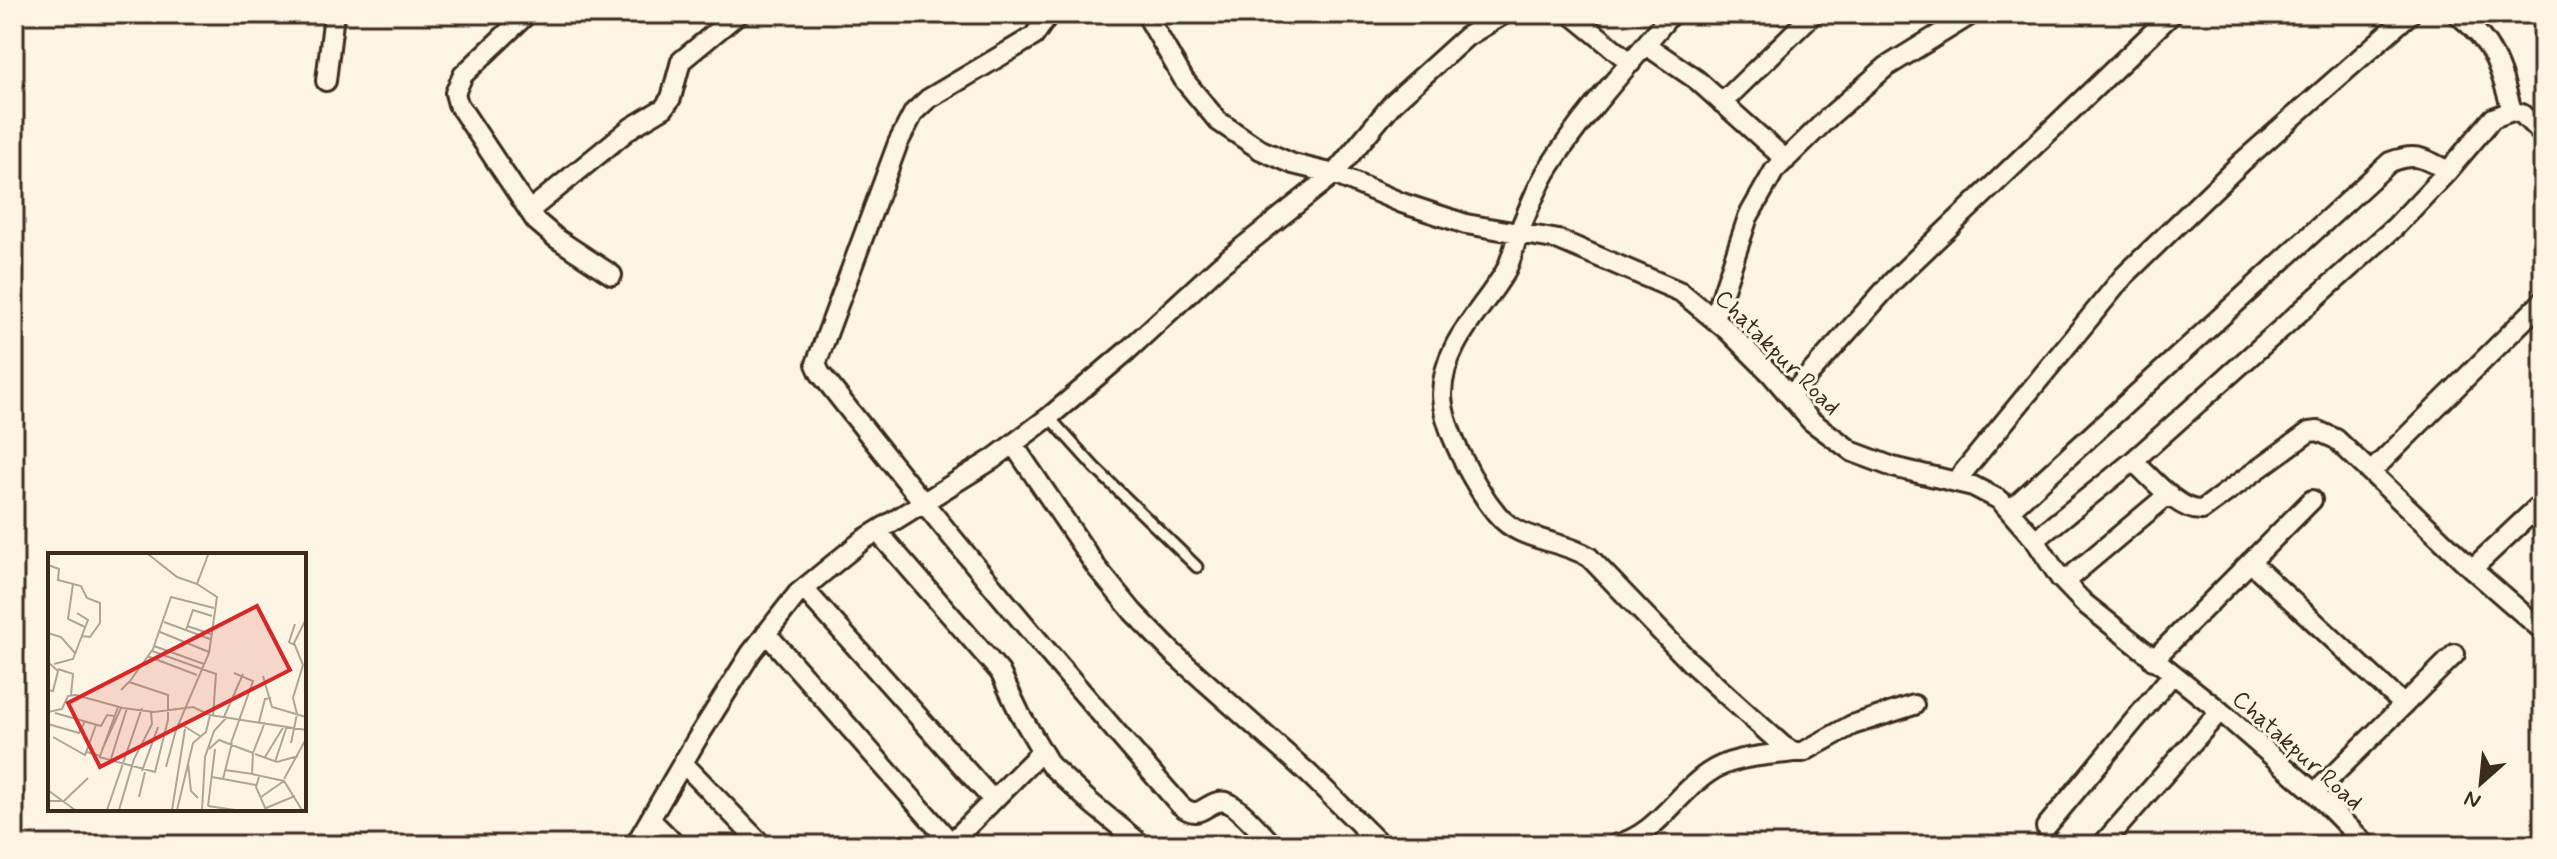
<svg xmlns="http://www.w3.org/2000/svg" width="2557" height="859" font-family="Mynerve,sans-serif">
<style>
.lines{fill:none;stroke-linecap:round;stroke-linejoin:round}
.lane-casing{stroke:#3b2a1e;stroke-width:15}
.street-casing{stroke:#3b2a1e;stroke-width:24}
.lane{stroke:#fcf5e5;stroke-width:9}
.street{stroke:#fcf5e5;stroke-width:18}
.labels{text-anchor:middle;stroke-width:6;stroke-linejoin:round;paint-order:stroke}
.street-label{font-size:24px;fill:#3b2a1e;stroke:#fcf5e5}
.inset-road{fill:none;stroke:#afa495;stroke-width:2}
.view{fill:#d62828;fill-opacity:0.15;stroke:#d62828;stroke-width:4}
.inset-edge{fill:none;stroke:#3b2a1e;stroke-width:4}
</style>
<rect width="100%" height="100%" fill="#fcf5e5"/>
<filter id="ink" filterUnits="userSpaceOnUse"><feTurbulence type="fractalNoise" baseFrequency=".0125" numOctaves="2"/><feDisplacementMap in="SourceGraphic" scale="16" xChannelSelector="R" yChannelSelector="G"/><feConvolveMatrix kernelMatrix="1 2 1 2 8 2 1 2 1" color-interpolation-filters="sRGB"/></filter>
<g filter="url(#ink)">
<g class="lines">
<g class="lane-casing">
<path id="lane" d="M1049,417L1095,468L1197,567"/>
</g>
<g class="street-casing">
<path id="street" d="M527,14L463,75L455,93L458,104L536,221L556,238L612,275
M1049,14L1034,36L928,99L914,112L898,143L816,364L820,373C936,521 1056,664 1180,805C1202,824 1206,798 1226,802C1239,806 1262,834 1273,845
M1146,14L1184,80L1218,121L1261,150L1293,164L1334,174L1402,203L1466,224L1559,240L1681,292L1727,330L1771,374L1811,421L1853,452L1893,467L1973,486L2000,500L2035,540L2060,578L2084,603L2220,711L2315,793L2366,845
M1571,14L1631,63
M1671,14C1630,64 1585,112 1550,166C1537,186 1528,210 1519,232C1514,245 1512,260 1505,272C1481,312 1443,344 1442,394C1442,427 1476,489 1497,514C1520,542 1560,539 1589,557L1690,662L1782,745L1793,752H1803L1852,725L1914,705
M2457,14C2494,43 2500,67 2512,111
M1646,45L1697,80L1786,160
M326,81L334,14
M1722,103L1813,14
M529,211L632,127L664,108L671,98L681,61L738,14
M1714,319L1748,217L1774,171L1830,116L1886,67L1972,14
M1790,396L1893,281L2172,14
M1013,444L1097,568L1133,612L1173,653L1309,774L1381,845
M2133,461C2150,476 2179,512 2202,510L2309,432L2318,431L2336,439L2472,569L2543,631
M2372,471L2543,301
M1956,481L2124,276L2242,162L2410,14
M2010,510L2390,162C2417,152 2423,158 2448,171
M877,531L1000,672L1020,714L1050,765L1091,803L1142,845
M2035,540L2133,461L2395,227L2448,171L2493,118L2512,111L2522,114L2543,135
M2250,562L2404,705
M2472,569L2543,502
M2064,582L2169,494
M804,589L992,799
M766,633L953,845
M2153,660L2312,500
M683,763L762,845
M2315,793L2455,654
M650,819L676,845
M2046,827L2172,675
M951,843L1041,752
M635,845L697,739L751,653L798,593L863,540L993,459L1049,417L1127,351L1219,266L1334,174L1393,103L1466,37L1504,14
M1615,845C1657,835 1674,796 1708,773C1732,756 1765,756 1793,752
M2102,845L2220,711"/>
</g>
<use href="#lane" class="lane"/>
<use href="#street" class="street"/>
</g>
</g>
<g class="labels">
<g class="street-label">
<text transform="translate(1778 352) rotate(45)" y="8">Chatakpur Road</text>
<text transform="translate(2298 750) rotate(42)" y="8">Chatakpur Road</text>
</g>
</g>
<g transform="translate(48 553)">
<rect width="258" height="258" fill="#fcf5e5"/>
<path class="inset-road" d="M100,1L129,24L149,31L160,2M0,12L11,16L10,27L33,33L39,45L52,50V70L42,84L34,83M25,31L20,66L37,74M116,69L162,86M139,73L163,81M138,77L145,57L164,63M112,79L161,99M0,80L13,84L27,100M246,92L241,89L247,71M106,93L156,111M104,98L168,121L165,163M99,103L149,122M0,109L10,118L5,138L0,137M6,111L25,106L40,67L29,60M10,116L25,121L23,142M215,123L224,154L258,164M82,128L105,96L123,44L166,55M0,159L14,156L20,143L28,142L75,155L106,159L145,154L162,162L258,177M7,160L53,173L59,162L66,163M176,164L195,121M211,169L217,146L223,145M131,170L152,183M0,171L31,180L37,168M5,184L37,202L48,172M183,190L205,128L186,120M243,190L249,161L245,145L255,112L246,90L258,66M161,196L171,187L205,200L204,221L236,228L254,257M54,197L73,155M39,199L52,203L70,154M205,200L217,169M207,201L229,209L250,203M51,204L107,219L120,167V142L81,129L73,137M217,204L236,173M62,209L79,155M227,209L239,173M140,210L143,238L150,245M118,214L128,177L161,100L169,44L149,31M177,217L205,221M94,218L110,174M164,224L208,232M211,224L208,234L218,257M175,226L184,190M236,226L258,186M1,238L27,257M91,244L97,219M213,244L236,228M0,248H16L40,225M160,253L167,196M160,253L187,257M218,255L247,243M59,257L94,155M71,257L86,206L104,171L103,159M124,257L137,176M129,257L145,190L158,179L162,162M154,257L157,204L166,178L179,164"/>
<path class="view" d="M209,53L242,117L52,214L20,150Z"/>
<rect width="258" height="258" class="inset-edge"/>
</g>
<rect width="2557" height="859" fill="none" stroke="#fcf5e5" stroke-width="48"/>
<rect x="24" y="24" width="2509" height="811" fill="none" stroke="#3b2a1e" stroke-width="3" filter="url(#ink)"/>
<g transform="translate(2481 783) rotate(207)" stroke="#fcf5e5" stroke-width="6" paint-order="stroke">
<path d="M0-6L14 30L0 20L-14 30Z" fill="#3b2a1e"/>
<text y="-12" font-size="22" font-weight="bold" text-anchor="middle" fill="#3b2a1e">N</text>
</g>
</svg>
